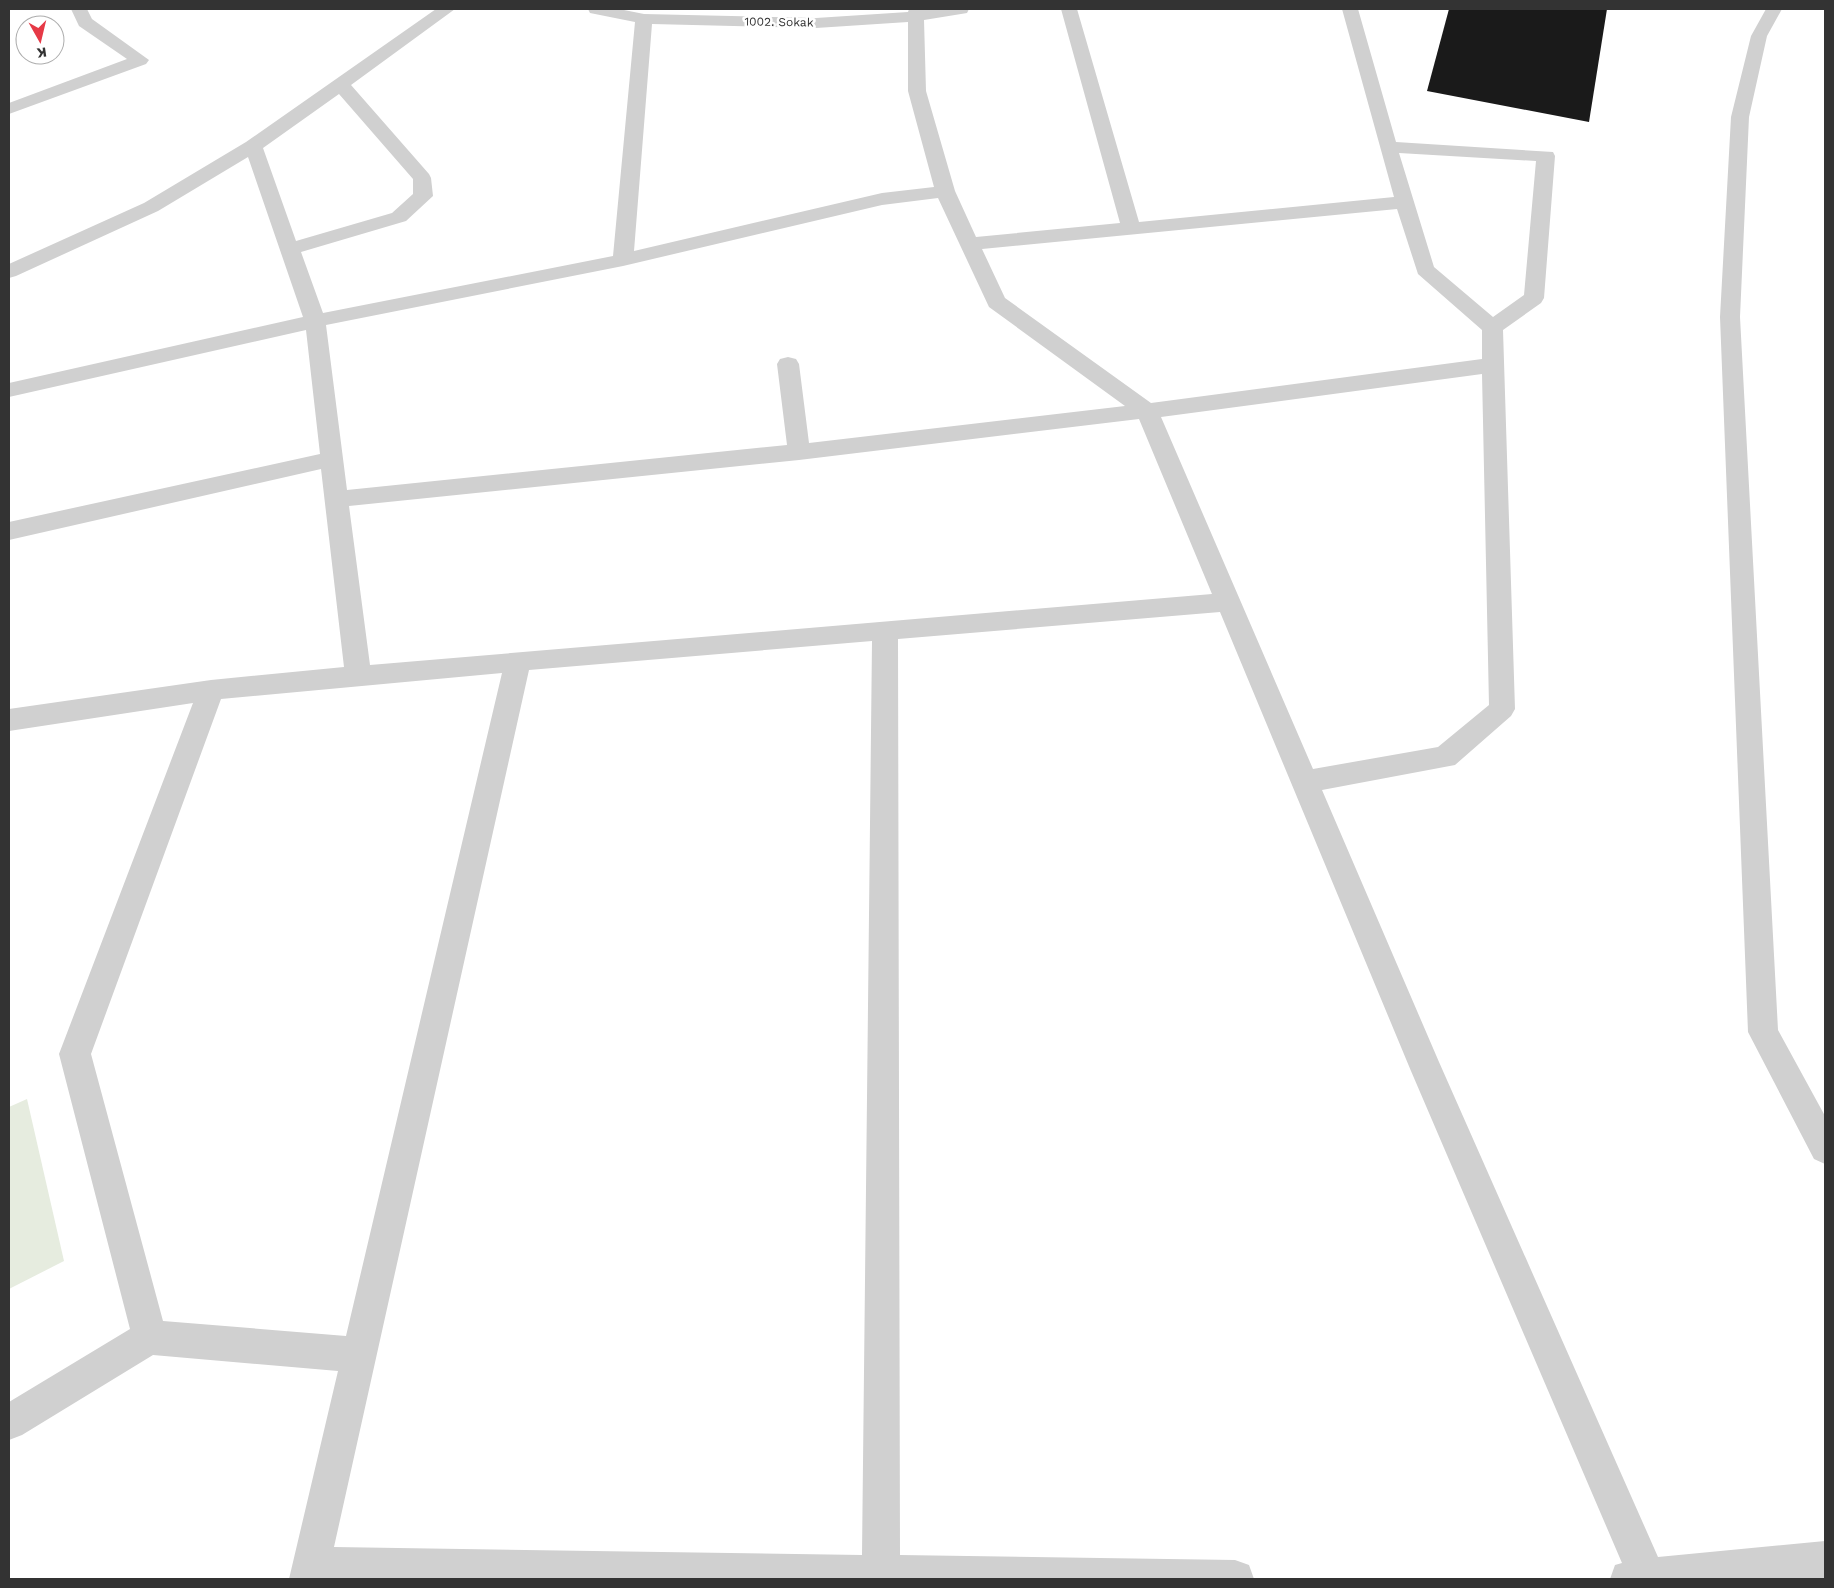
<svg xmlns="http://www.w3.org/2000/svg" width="1834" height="1588" font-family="'Work Sans',sans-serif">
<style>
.green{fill:#e6ecdf}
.building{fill:#1a1a1a}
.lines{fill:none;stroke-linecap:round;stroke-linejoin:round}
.minor{fill:#d0d0d0;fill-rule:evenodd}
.labels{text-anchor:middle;stroke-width:5;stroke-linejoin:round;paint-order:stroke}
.far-street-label{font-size:12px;fill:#333;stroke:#fff}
</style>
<rect width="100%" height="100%" fill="#fff"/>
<path class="green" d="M27,1099L64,1261L9,1289V1107Z"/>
<path class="building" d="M1449,9H1607L1589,122L1427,91Z"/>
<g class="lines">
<path class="minor" d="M71,9H87L92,19L149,60L146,64L9,114V103L127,59L79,26Z
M436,9H455L351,85L429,174L431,178L433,196L406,221L301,252L323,313L613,256L635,22L590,13L588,9H619L644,14L816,18L908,12L909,9H969L967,13L961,14L924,20L926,91L955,191L976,237L1120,223L1061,9H1077L1139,222L1394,197L1342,9H1358L1396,142L1553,152L1555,156L1544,298L1541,303L1503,330L1515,709L1511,716L1455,765L1322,790L1439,1062L1658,1557L1825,1541V1579H1610L1615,1565L1622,1563L1411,1071L1220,612L898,639L900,1555L1235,1560L1249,1565L1254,1579H289L338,1371L153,1355L22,1435L9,1440V1402L130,1329L59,1054L193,703L9,731V709L211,680L344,667L321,469L9,540V522L320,454L306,330L9,397V383L303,317L248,157L158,211L16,276L9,278V264L144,203L246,142ZM908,22V91L934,187L882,193L634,251L652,24L816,28ZM339,94L413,179V194L392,213L296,241L263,148ZM1399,153L1536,161L1524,295L1493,317L1434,267ZM938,198L989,307L1125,406L809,443L799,364L796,359L788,357L780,359L777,364L787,445L347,490L326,325L623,266L882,205ZM1397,209L1418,274L1482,330V359L1151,403L1005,298L982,249ZM1482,374L1489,705L1438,747L1313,769L1161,417ZM1139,419L1212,594L370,665L349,506L799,460ZM872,641L862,1555L334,1547L529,670ZM502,673L346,1336L163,1321L91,1054L221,699Z
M1766,9H1782L1767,36L1749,117L1740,317L1778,1030L1825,1116V1164L1814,1159L1748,1032L1720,317L1731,117L1751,36Z"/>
</g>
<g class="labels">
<g class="far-street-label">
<text transform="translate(779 22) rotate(1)" y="4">1002. Sokak</text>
</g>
</g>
<rect width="1834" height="1588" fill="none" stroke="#333333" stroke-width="20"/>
<g transform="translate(40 40) rotate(172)"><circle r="24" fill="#ffffff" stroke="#adadad"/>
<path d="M0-4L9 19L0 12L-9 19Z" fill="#e63946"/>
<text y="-8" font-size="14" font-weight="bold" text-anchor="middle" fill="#333333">K</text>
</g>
</svg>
